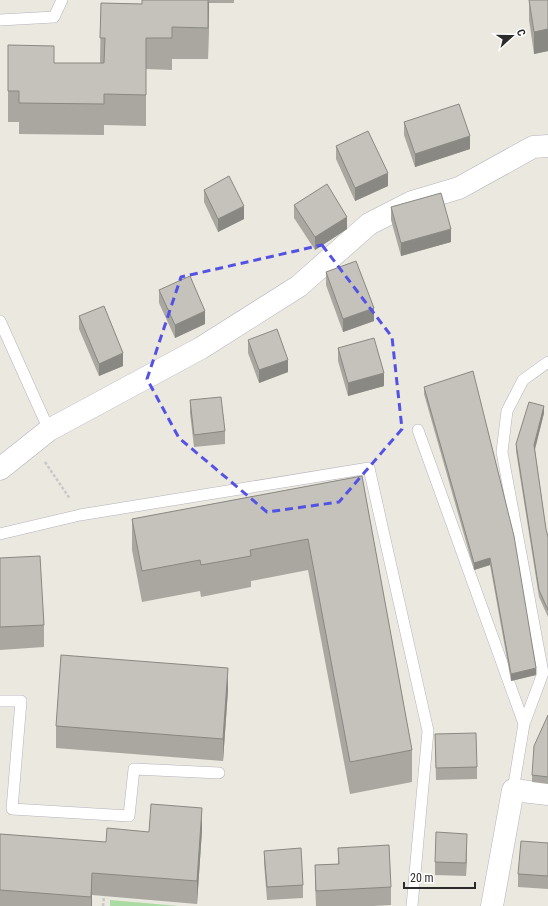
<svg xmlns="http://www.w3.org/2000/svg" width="548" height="906" font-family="'Roboto Condensed',sans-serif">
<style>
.green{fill:#aadba2}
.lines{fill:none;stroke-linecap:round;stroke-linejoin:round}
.lane-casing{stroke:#b3b3bd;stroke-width:12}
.street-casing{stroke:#b3b3bd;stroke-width:23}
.path{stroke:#c8c8c8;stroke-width:2.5;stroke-dasharray:3 2;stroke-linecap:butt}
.lane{stroke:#fff;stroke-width:11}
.street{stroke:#fff;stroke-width:22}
.wall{fill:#a9a7a0}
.shaded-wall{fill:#898882}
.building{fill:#c4c2ba;stroke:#898882}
.marked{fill:none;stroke:#5352e5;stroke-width:3;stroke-dasharray:8 5;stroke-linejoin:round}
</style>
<rect width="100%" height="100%" fill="#ebe8df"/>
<path class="green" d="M110,900L179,906H110Z"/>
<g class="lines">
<g class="lane-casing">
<path id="lane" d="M0,20L54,17L62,0
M0,321L49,430
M418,430L524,724
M0,534L80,515L369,468L428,731L412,906
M0,701H21L12,809L129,816L134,769L219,773
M513,790L524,724L543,673L502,452L507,411L523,380L548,362"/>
</g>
<g class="street-casing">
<path id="street" d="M0,469L49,430L201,348L299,286L369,224L412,202L459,188L533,147L548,146
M492,906L513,790L548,794"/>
</g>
<path class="path" d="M45,462L70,499
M103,906L104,896"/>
<use href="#lane" class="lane"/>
<use href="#street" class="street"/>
</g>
<path class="wall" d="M142,0H234V3H209L208,59H172V70L146,69V126L104,125V135L19,134V122H8V45L54,63H100L101,3L142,4Z
M529,0H548V51L534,54L529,20Z
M404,122L470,149L415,167L404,135Z
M336,146L388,186L355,201L336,159Z
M204,190L244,219L218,232L204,202Z
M294,205L347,229L315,250L294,218Z
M391,207L451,242L401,256L391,220Z
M326,272L374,321L343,332L326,285Z
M159,290L205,324L175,338L159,303Z
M79,316L123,366L99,376L79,329Z
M248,340L288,372L259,383L248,353Z
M338,348L384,386L348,396L338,361Z
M424,387L536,675L511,681L490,565L474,570L424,394Z
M190,400L225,431V444L194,447L190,413Z
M544,413L535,450L546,529L548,537V617L539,597L516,451V444Z
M362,476L412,750V782L350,794L308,570L251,581V587L201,597L200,591L142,602L132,550V519Z
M0,558L44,625V647L0,650Z
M228,690L223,761L56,748V726Z
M548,715V784L532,782V775Z
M435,734L477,767V779L436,780Z
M202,830L197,904L92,895V906H0V834L106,842L149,832Z
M548,843V889L518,887V874Z
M467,847L466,876L435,875V862Z
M338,848L391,887V905L373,906H316L315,883V865L338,864Z
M264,851L303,885V898L267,900L264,863Z"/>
<path class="shaded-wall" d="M208,0L209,3L208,59Z
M548,29V51L534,54V32Z
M470,136V149L415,167V154Z
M388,173V186L355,201V188Z
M244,206V219L218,232V219Z
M347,217V229L315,250V237Z
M451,229V242L401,256V243Z
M374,308V321L343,332V319Z
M205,311V324L175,338V325Z
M123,353V366L99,376V364Z
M288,360V372L259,383V370Z
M384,373V386L348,396V383Z
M544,406V413L534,452V445Z
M490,558V565L474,570V563Z
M228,668V690L223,761V739Z
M536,668V675L511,681V674Z
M202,808V830L197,904V881Z
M467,834V847L466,876V863Z
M92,873V906H91V897Z"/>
<path class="building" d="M142,0H208V28L172,27V38H146V95L104,94V104L19,103V91H8V45L54,46V63H104L105,38H100L101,3L142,4Z
M529,0H548V29L534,32Z
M459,104L470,136L415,154L404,122Z
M368,131L388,173L355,188L336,146Z
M229,176L244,206L218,219L204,190Z
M327,184L347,217L315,237L294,205Z
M441,193L451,229L401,243L391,207Z
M356,261L374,308L343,319L326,272Z
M190,276L205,311L175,325L159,290Z
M104,306L123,353L99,364L79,316Z
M277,329L288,360L259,370L248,340Z
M374,338L384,373L348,383L338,348Z
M473,371L514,536L536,668L511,674L490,558L474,563L424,387Z
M221,397L225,431L194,435L190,400Z
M529,402L544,406L534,445L546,529L548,537V610L539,590L516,444Z
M362,476L412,750L350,762L308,539L250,550L251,556L201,565L200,560L142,571L132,519Z
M40,556L44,625L0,627V558Z
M61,655L228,668L223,739L56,726Z
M548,715V777L532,775L534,746Z
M476,733L477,767L436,768L435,734Z
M151,804L202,808L197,881L92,873L91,897L0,890V834L106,842L107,828L149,832Z
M436,832L467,834L466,863L435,862Z
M521,841L548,843V876L518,874Z
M389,845L391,887L316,891L315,865L339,864L338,848Z
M301,848L303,885L267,887L264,851Z"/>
<path class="marked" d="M322,245L392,337L402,429L339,502L267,512L179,438L147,379L181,277Z"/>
<g transform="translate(512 36) rotate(69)" stroke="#ffffff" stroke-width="3" paint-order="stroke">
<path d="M0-3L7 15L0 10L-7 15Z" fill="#2b2b2b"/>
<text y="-6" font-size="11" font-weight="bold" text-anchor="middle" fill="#2b2b2b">С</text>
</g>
<path d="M404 882v6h71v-6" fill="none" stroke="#2b2b2b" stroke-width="2"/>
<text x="410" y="882" font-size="12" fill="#2b2b2b" stroke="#ffffff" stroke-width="3" paint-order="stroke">20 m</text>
</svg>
